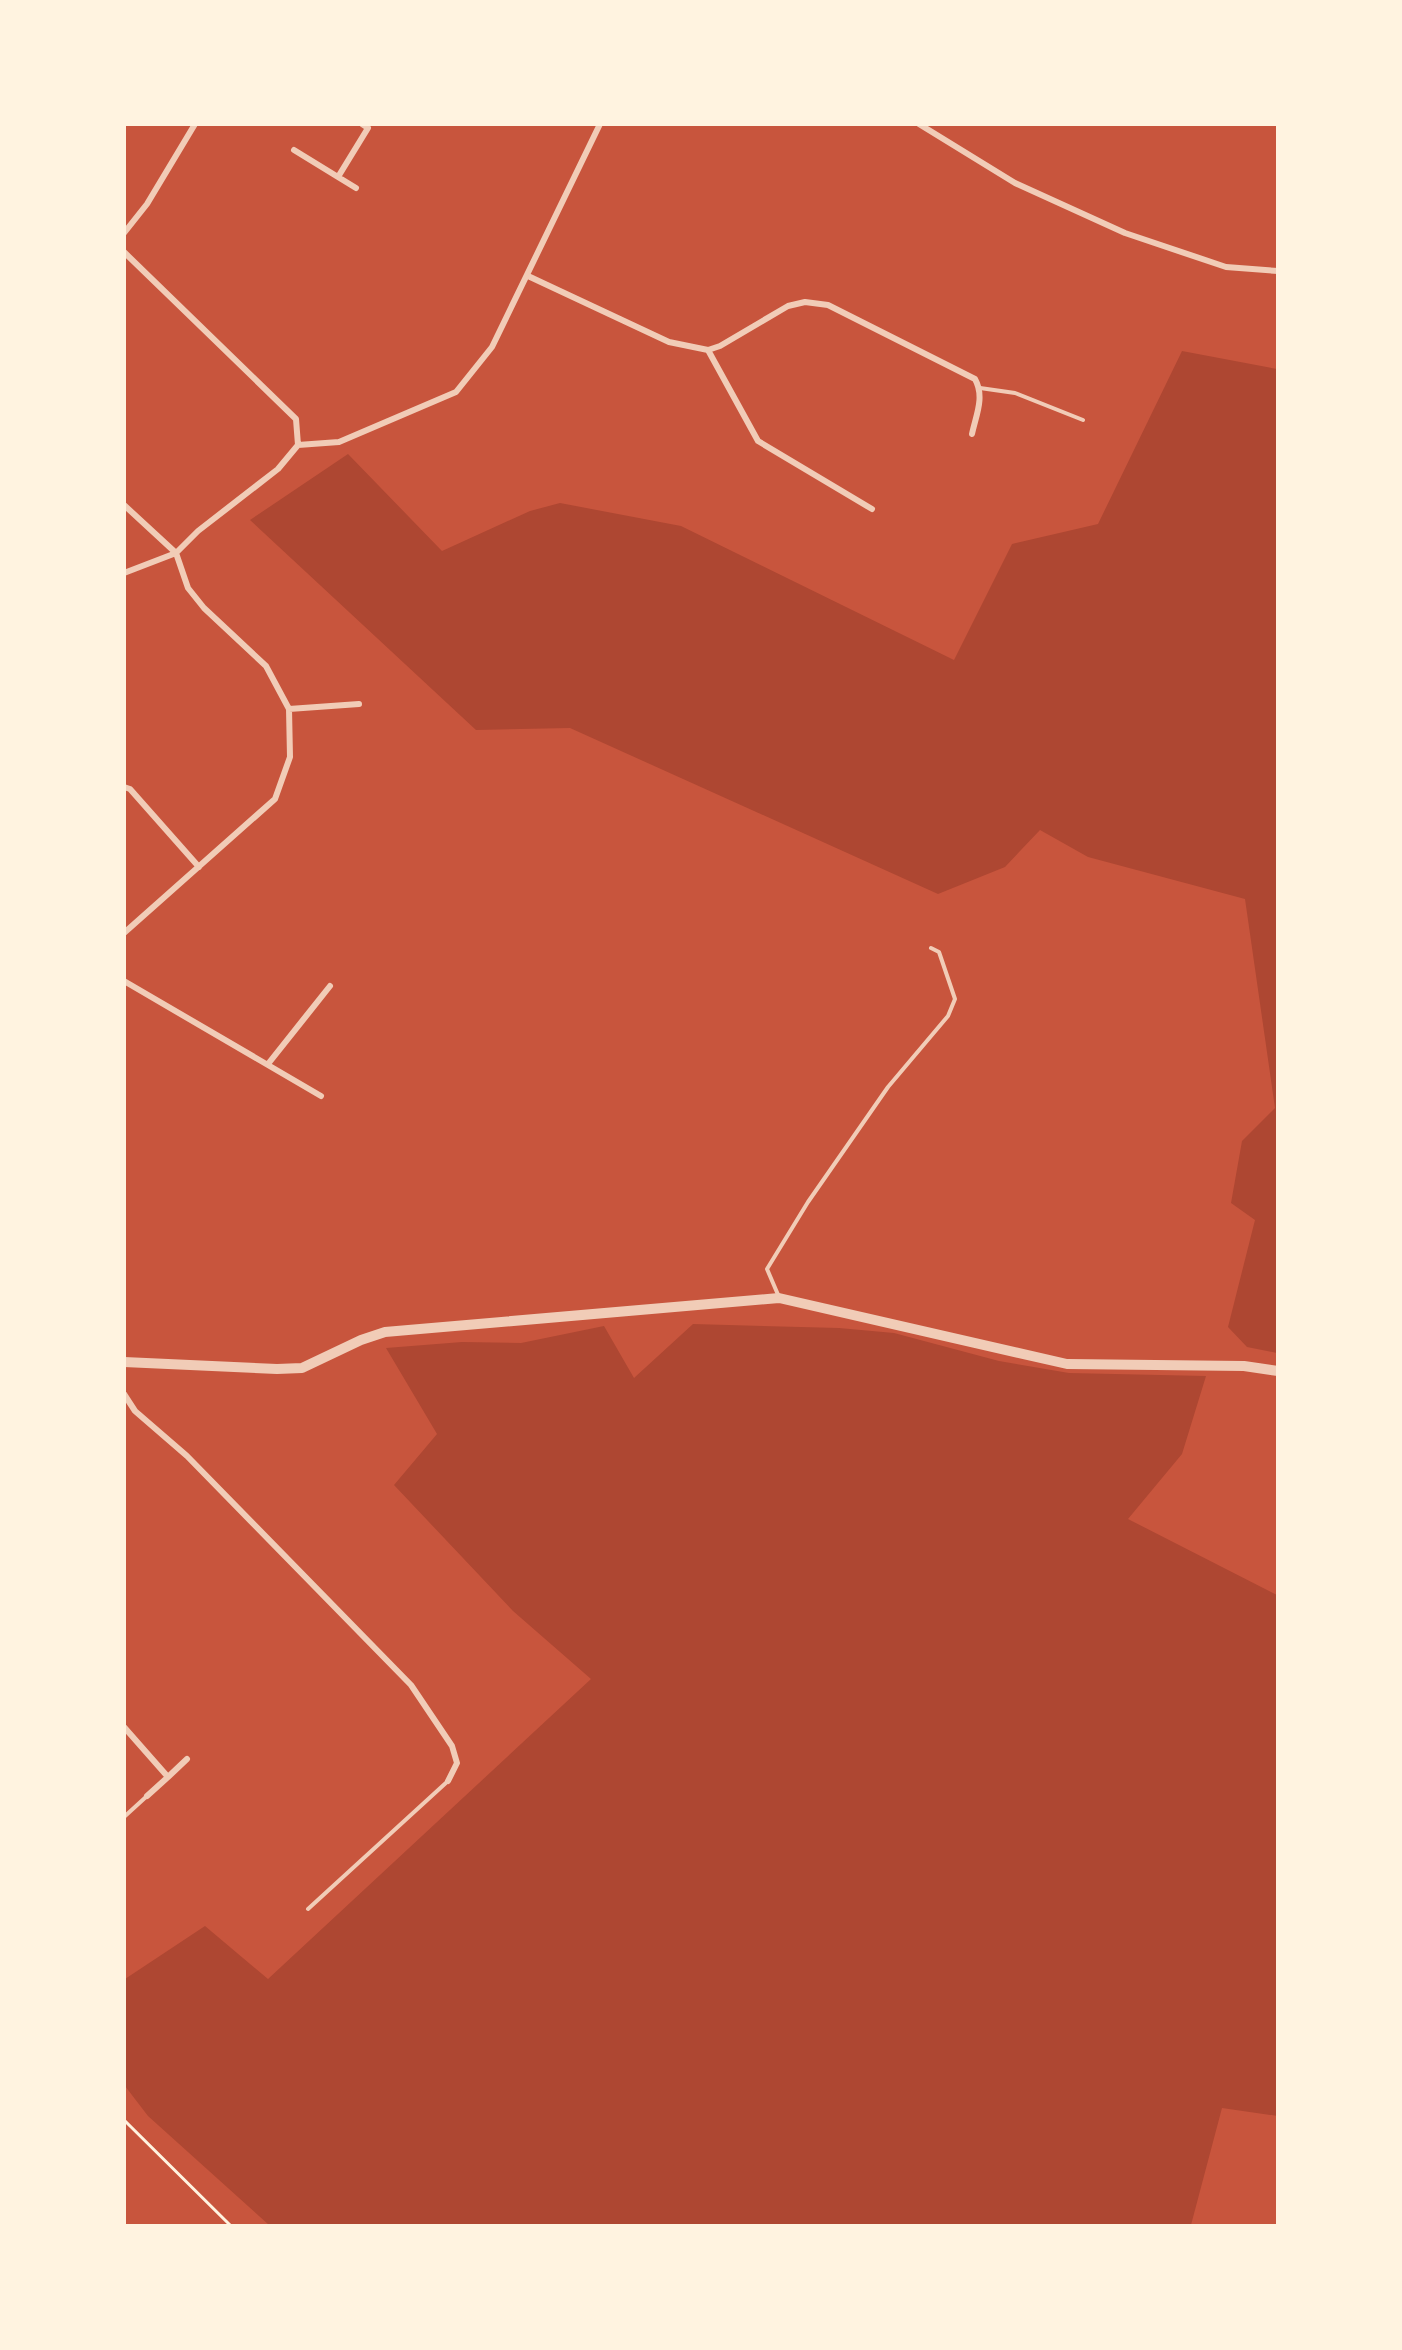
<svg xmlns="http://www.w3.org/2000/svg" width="1402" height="2350" font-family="'Public Sans',sans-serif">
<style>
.green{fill:#ae4732}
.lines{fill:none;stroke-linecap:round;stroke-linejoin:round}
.path{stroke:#fff3e0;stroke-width:3}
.service{stroke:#f1ccb7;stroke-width:4}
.minor{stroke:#f1ccb7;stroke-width:6}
.tertiary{stroke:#f1ccb7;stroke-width:10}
</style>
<rect width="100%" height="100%" fill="#c8553d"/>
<path class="green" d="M1182,351L1277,369V1353L1247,1347L1228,1327L1255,1220L1231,1203L1242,1141L1275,1108L1245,899L1088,857L1040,830L1005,867L938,894L570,728L476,730L250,520L348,454L442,551L530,511L560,503L681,526L954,660L1012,544L1098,524Z
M693,1324L839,1328L894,1333L999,1361L1069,1373L1206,1376L1182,1454L1128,1519L1277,1595L1278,2116L1222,2108L1191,2225H269L148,2116L125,2086V1979L205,1926L268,1979L591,1679L513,1611L394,1485L437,1434L386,1348L462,1342L521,1343L604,1326L634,1378Z"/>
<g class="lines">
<path class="path" d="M124,2120L231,2226"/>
<path class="service" d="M980,388L1015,393L1083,420
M779,1297L767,1269L808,1202L888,1087L948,1016L955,999L939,952L931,948
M124,1817L147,1796
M308,1909L448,1781"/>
<path class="minor" d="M919,124L1015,183L1125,233L1226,267L1278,271
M294,150L338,177L368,128L362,124
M338,177L356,188
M124,233L147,204L195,124
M124,252L296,419L298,445
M528,276L669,342L708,350L758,441L872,509
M708,350L720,346L788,306L805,302L828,305L975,379C985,397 976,415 972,434
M124,505L176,553
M124,573L176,553L198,531L278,469L298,445L339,442L456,392L492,347L600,124
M289,709L359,704
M124,787L130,789L199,867
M124,933L275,799L290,757L289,709L266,666L204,608L188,588L176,553
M124,981L321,1096
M268,1064L330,986
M124,1394L135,1411L187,1456L411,1685L452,1746L457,1763L448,1781
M124,1727L168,1777L147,1796
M168,1777L187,1759"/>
<path class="tertiary" d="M124,1362L277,1369L302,1368L361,1340L385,1332L779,1298L1067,1364L1244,1366L1278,1371"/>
</g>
<rect width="1402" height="2350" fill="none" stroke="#fff3e0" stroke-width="252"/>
</svg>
